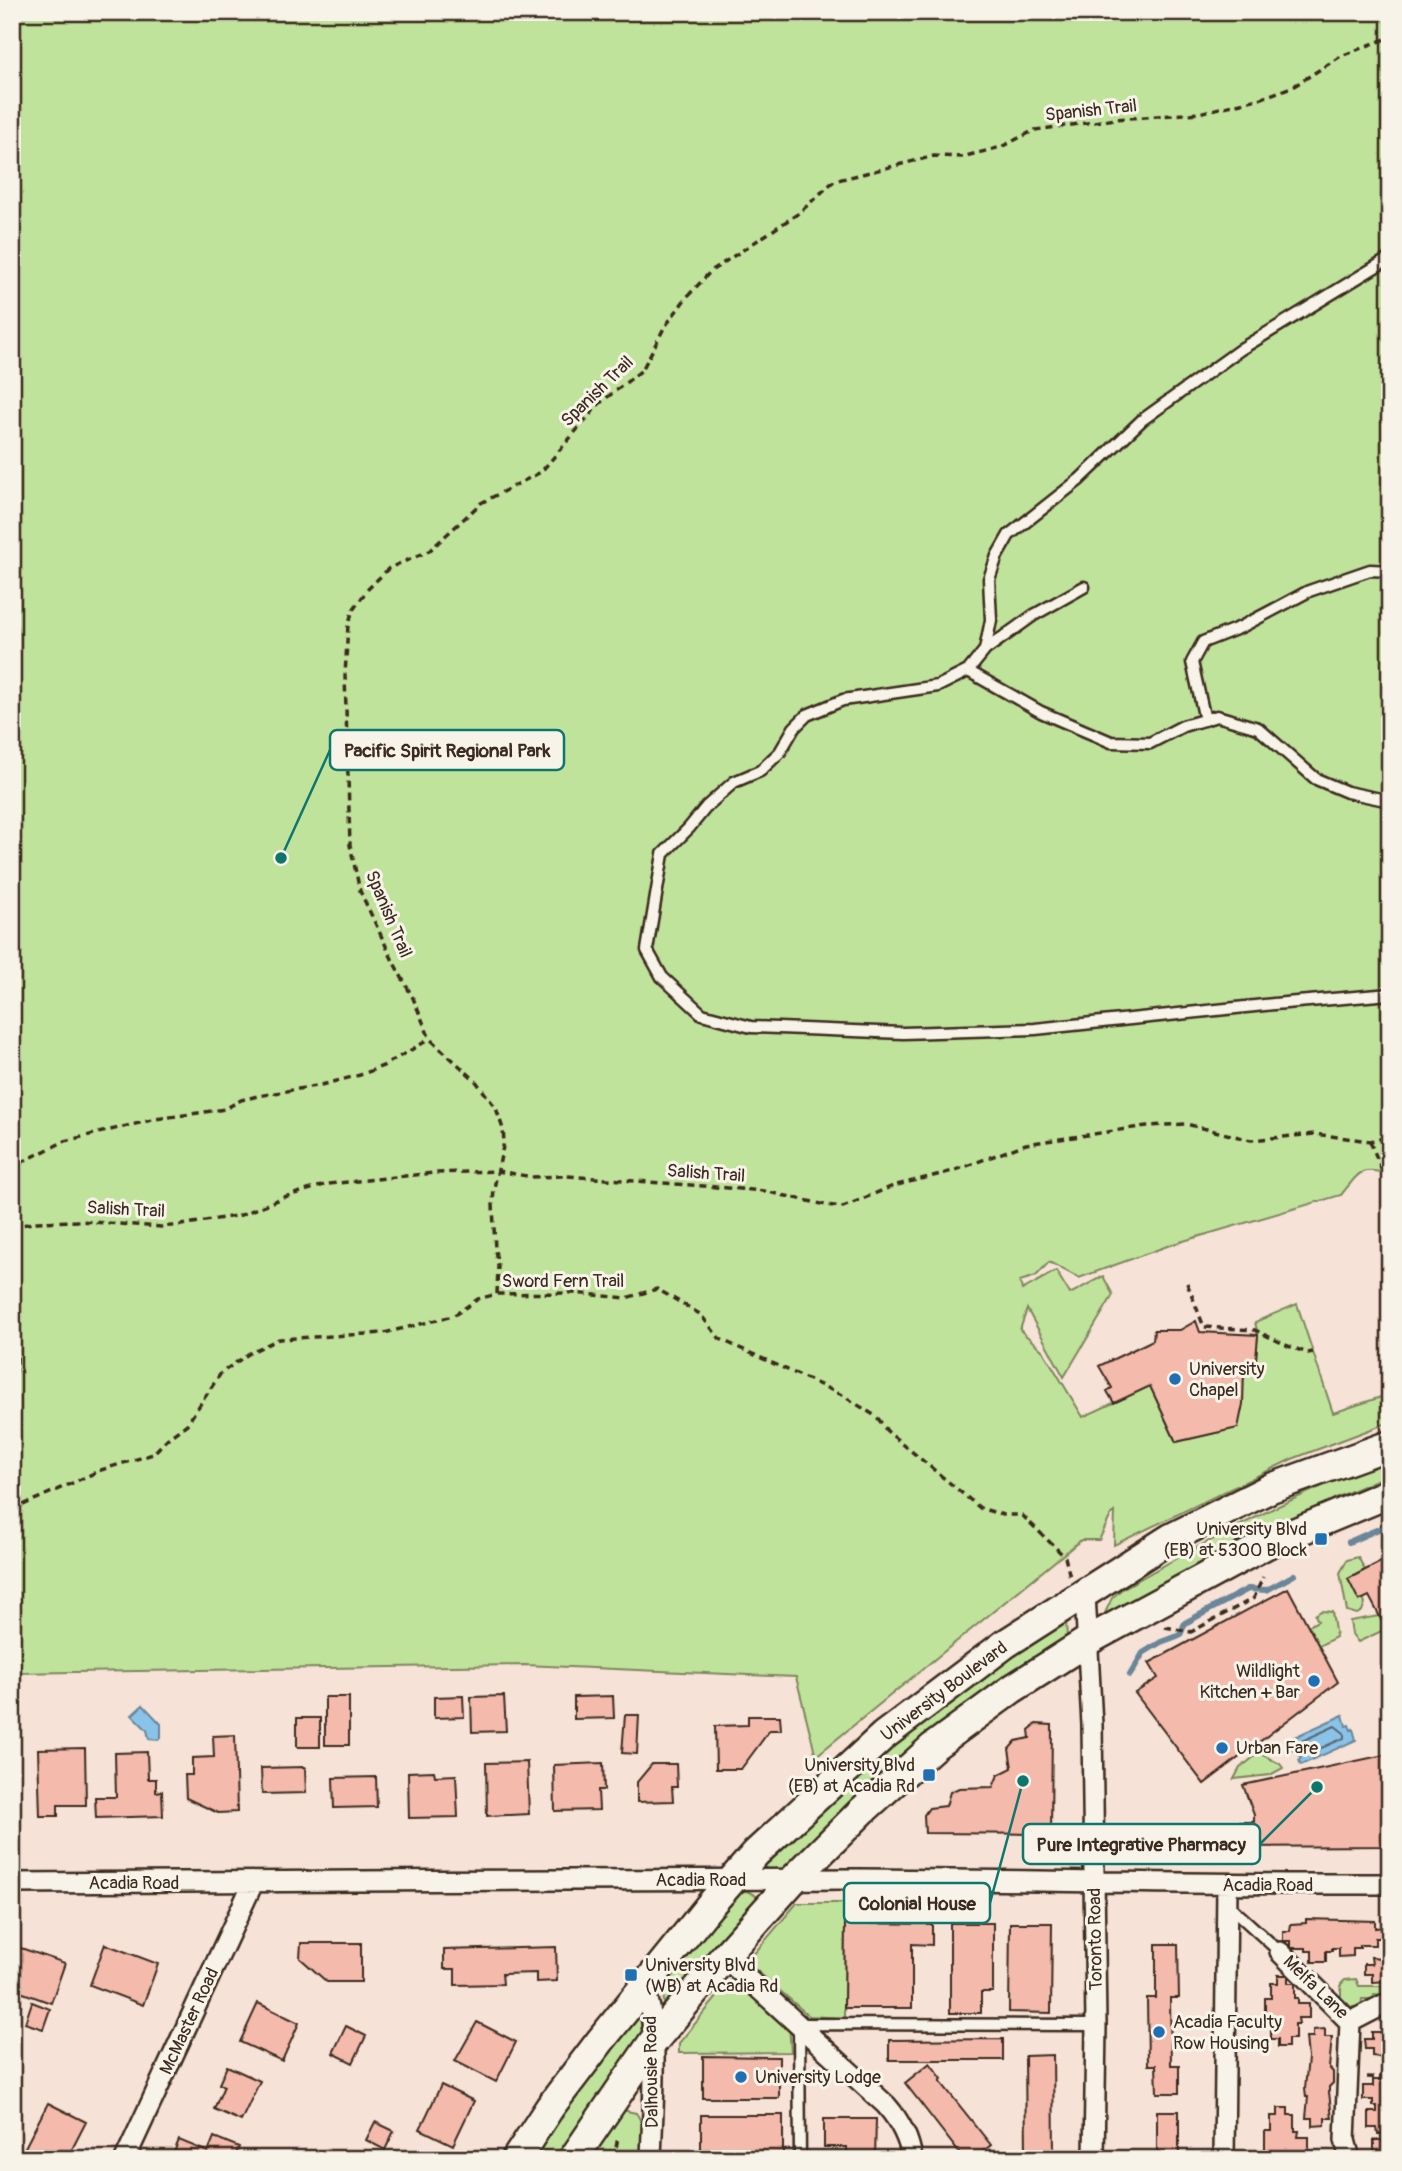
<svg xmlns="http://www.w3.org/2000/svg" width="1402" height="2171" font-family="Pangolin,sans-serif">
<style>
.green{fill:#c0e39c;stroke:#7e865d;stroke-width:2}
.water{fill:#8ac3e9;stroke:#6a8698;stroke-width:2}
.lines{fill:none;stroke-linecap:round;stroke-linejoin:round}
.shore{stroke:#5b676f;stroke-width:2}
.stream{stroke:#6a8698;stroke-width:6}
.building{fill:#f4baac;stroke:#3b2a1e;stroke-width:2}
.lane-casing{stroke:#3b2a1e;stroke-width:15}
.street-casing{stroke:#3b2a1e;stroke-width:24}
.secondary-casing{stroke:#3b2a1e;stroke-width:33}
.path{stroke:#3b2a1e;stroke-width:3.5;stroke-dasharray:7 5;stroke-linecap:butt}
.lane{stroke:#f7f3e8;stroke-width:10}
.street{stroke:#f7f3e8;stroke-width:19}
.secondary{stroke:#f7f3e8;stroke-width:28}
.poi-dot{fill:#1f6fb2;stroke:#f7f3e8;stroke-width:2.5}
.labels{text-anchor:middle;stroke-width:6;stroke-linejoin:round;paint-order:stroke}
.street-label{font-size:18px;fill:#3b2a1e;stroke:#f7f3e8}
.poi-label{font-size:18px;fill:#3b2a1e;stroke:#f7f3e8;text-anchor:start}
.leader{fill:none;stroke:#0f766e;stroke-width:2.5}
.callout-dot{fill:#0f766e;stroke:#f7f3e8;stroke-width:2.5}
.callout{fill:#f7f3e8;stroke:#0f766e;stroke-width:2.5}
.callout-label{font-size:19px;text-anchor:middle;font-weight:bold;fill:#3b2a1e}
</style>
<rect width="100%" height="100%" fill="#f6e2d6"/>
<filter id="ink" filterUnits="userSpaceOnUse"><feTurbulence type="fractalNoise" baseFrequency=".0143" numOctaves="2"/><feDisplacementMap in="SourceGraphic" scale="14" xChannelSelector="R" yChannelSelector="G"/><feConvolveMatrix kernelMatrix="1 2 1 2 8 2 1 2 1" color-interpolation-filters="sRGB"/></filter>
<g filter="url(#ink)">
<path class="green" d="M12,12H1390V1175C1360,1165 1360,1172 1341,1195L1173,1244L1079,1278L1049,1262L1036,1276L1020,1281L1022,1290L1056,1271L1070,1294L1103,1276L1113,1295L1064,1377L1027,1309L1020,1330L1043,1351L1083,1417L1150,1386L1176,1442L1237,1428L1244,1371H1255L1258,1335L1255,1322L1297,1304L1333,1413L1390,1394V1422L1292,1459L1114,1545L1115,1512L1111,1515L1099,1540H1081L816,1756L796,1677L525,1665L12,1673Z
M1390,1455V1474L1338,1497L1108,1616L1105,1613L1112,1598L1122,1589L1188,1552L1274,1508Z
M1358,1557L1365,1570L1348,1579L1359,1600L1363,1598L1365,1603L1362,1611L1357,1614L1347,1611L1340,1573L1347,1560Z
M1321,1611L1332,1612L1336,1637L1319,1646L1308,1626L1318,1621L1315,1615Z
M1379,1616L1386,1629L1358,1642L1352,1634L1350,1621Z
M1066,1620L1067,1640L792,1869L770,1870L760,1865L796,1822L1001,1655Z
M1259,1753L1280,1764L1283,1768L1270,1775L1234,1779L1240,1768Z
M747,1891L760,1898L668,2005L664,2003L662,1973L730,1893Z
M797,1903H863V1923L845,1924L844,2018L809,2016L747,1962Z
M732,1979L789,2024L791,2052L679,2053V2043Z
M1356,1979L1359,1986H1387V1995L1374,1994V1999H1362L1361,2007H1346V2004L1341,2003V1984L1345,1980Z
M634,2013L640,2016L643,2041L565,2159H528Z
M622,2110L636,2113C646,2126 644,2143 644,2159H586Z"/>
<path class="water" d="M143,1705L161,1724V1738L158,1740L149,1739L147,1730L132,1715Z
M1343,1715L1346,1726L1349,1725L1351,1730L1353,1729L1356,1740L1301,1765L1299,1760L1301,1758L1295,1750L1292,1751L1289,1744L1292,1743L1290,1739Z"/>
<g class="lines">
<path class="shore" d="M1335,1726L1344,1733V1738L1310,1753L1300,1746L1302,1741Z"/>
<path class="stream" d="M1349,1542L1390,1524
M1130,1675L1143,1653L1161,1642L1180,1635L1185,1623L1248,1589L1267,1590L1294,1575"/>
</g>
<path class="building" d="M1196,1321L1200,1332L1258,1335L1255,1371H1244L1243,1404L1238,1428L1176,1442L1150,1386L1114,1403L1107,1391L1112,1388L1099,1366L1153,1340L1154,1330H1180Z
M1390,1557V1636L1369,1596L1359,1601L1348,1579Z
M1288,1588L1338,1682L1204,1784L1135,1693L1158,1678L1149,1663Z
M463,1696L464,1717L434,1718V1697Z
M504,1696L506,1731L472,1732L471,1697Z
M613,1696L614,1718L574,1719V1697Z
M325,1697H349V1745H325Z
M625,1715H639L637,1754L622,1753Z
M748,1716H780L781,1730H770L741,1769H716L715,1726L748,1725Z
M297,1718H320V1747H297Z
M1036,1724L1052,1725L1051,1834L925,1833L924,1815L929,1808L946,1806L950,1792L959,1788L993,1787L998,1775L1012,1768L1009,1749L1016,1741L1030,1738L1029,1730Z
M235,1735L237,1812L218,1813L186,1798L185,1775H192V1758L214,1757L213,1736Z
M85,1748L86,1805H58V1816H40L38,1749Z
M147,1752L148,1779H156V1792L162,1791L163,1816L96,1818L95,1797H116L115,1753Z
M1389,1754L1390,1846L1222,1847V1822H1254V1815L1243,1785Z
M527,1762L529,1814L487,1816L486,1763Z
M603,1763L604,1790H598L599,1810L555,1811L554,1765Z
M652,1764H676L677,1787H672L673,1801L637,1802V1782Z
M305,1767L306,1793L262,1794L261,1768Z
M434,1771L435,1776L456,1775L458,1817L409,1818L408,1772Z
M376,1777L377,1807L334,1808L333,1778Z
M1306,1919L1375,1921V1928L1383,1927V1938H1375V1945H1360V1948H1353V1956L1339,1957V1948H1332V1951H1326V1962H1312V1951H1306V1948H1291V1941H1283V1931H1290L1291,1924L1306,1923Z
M845,1923L932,1924V1945L912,1944V2008H844Z
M950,1923H993V1992H981V2013H950Z
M1010,1923H1052L1051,2013L1009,2012Z
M301,1943H361V1982H327L300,1958Z
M105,1944L158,1964L143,2005L90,1985Z
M1156,1944H1178L1179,1998H1170L1171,2065H1179V2093H1157L1156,2065H1148L1147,1998H1156Z
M12,1945L65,1963L51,2003L12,1989Z
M556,1947L557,1981L536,1982V1973L502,1974L503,1984L455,1985V1969H444V1950Z
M1371,1957L1390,1959V1981L1372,1982V1974H1364V1964H1372Z
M1278,1975H1288V1983H1295V1998H1298V2004H1309V2018H1298L1299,2024H1295V2039H1288V2047H1278V2039H1271V2024H1265V1998H1271V1983H1278Z
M32,2002L50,2009L43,2029L25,2023Z
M258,2003L299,2023L282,2061L240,2042Z
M477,2022L516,2042L496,2082L455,2061Z
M346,2026L366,2036L353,2063L333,2053Z
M1325,2029V2037H1332L1329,2068L1333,2072V2083L1329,2087V2092L1332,2118H1325V2125L1313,2126V2118H1306L1308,2097H1306L1305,2088L1308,2058L1306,2037H1313V2030Z
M1387,2030H1390V2058L1372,2056V2049H1365L1364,2039H1372V2032H1387Z
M1003,2039V2060H889V2040Z
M1053,2055L1054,2154H1026L1025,2056Z
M703,2056L779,2057V2098H703Z
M930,2063L942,2079L940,2081L991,2145L973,2159H964L905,2083Z
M227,2066L260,2081L241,2121L214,2109L224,2086L219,2084Z
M1373,2080H1390V2159H1385V2155H1374V2140H1385V2134H1378L1377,2128H1369V2112H1377V2106H1373V2100H1363V2086H1373Z
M441,2085L474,2101L453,2145L420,2129Z
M48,2103L86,2122L67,2159H19Z
M1278,2108H1288V2115H1295V2131H1299L1298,2137H1309V2151H1299V2157L1295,2159L1265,2157V2131H1271V2116H1278Z
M1157,2111H1179V2159H1157Z
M701,2115H783V2159H701Z
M824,2119H876L875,2159H847V2147H824Z
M375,2122L394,2131L385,2150L366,2140Z
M214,2137L239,2147L234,2159H179L181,2155L174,2152L179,2140L208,2152Z"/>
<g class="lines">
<g class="lane-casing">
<path id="lane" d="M1084,587L1034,615L985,650L968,671L938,686L843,700L807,715L794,728L780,752L760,771L734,782L707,806L689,828L663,854L647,950L662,977L702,1014L751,1027L903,1033L1035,1029L1274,1004L1390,994
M985,650L991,620L989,579L997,556L1009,535L1079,480L1142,420L1241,349L1390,258
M968,671L1041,712L1111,742L1150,743L1183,726L1217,716L1258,728L1316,779L1347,792L1390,801
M1205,720L1192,662L1203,642L1241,627L1309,591L1370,570L1390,571
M1226,1903L1280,1952
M800,2159L799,2024L1096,2025"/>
</g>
<g class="street-casing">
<path id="street" d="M1085,1594L1092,1725L1096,2025L1094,2159
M12,1883C294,1882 575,1879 857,1879C1035,1880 1212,1885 1390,1884
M1280,1952L1350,2022
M724,1957L886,2105C900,2121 909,2137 912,2159
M643,1986C661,2020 652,2117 651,2159
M1350,2022L1383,2005L1390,2004
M125,2159L253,1883
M1224,2159L1227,1885
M1350,2159L1345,2140L1350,2022"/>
</g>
<g class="secondary-casing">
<path id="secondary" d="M516,2159L550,2107L601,2040L710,1905L756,1853L883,1736L1005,1644L1171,1538L1271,1488L1390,1445
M573,2159L653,2042L724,1957L793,1880L862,1811L933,1747L1012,1689L1089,1640L1267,1544L1390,1493"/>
</g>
<path class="path" d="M1370,1141L1390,1191
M12,1171L24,1161L65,1141L156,1119L225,1109L241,1100L258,1096L321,1085L360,1075L383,1066L430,1039
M12,1227L37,1222L79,1221L161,1227L181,1225L241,1215L284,1197L328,1184L434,1173L498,1171L532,1177L567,1176L704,1186L764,1191L826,1205L843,1207L893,1186L953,1171L1026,1144L1147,1126L1186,1124L1251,1140L1314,1134L1370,1141L1390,1137
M1187,1283L1204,1327L1255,1330L1288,1346L1308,1353L1313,1352
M12,1285C16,1298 13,1306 13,1319C13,1340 23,1362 12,1382
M497,1294L498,1266L495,1250L493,1204L494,1188L504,1142L503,1129L496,1108L475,1080L430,1039L413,998L394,963L360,891L350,845L345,675L348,625L353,610L368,589L389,568L429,551L481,503L541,472L600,403L642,370L664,328L686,298L711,271L799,213L834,181L934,156L962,157L1001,147L1035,130L1116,119L1199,113L1262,98L1294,86L1341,56L1390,37
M12,1510L101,1470L153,1454L167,1439L187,1424L221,1373L251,1352L279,1339L384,1333L453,1316L478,1299L497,1294L573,1293L626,1298L657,1289L700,1314L720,1339L842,1395L877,1417L887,1431L980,1508L1003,1515H1022L1065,1557L1070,1577
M1165,1627L1191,1632L1254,1598L1263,1577
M1196,1845H1218V1858
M1367,2077L1390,2078
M614,2159L618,2137"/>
<use href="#lane" class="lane"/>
<use href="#street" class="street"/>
<use href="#secondary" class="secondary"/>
</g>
</g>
<g class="poi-dot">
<circle cx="1175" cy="1379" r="7"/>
<rect x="1314" y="1532" width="14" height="14" rx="3.5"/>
<circle cx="1314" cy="1681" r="7"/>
<circle cx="1222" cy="1748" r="7"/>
<rect x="922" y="1768" width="14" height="14" rx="3.5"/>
<rect x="624" y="1968" width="14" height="14" rx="3.5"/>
<circle cx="1159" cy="2032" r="7"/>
<circle cx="741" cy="2077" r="7"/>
</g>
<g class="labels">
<g class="street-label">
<text transform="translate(1091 110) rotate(-6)" y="6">Spanish Trail</text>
<text transform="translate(597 391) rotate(-44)" y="6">Spanish Trail</text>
<text transform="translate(389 914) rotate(67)" y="6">Spanish Trail</text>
<text transform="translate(706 1173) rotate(4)" y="6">Salish Trail</text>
<text transform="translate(126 1209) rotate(3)" y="6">Salish Trail</text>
<text x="563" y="1287">Sword Fern Trail</text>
<text transform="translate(944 1691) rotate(-37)" y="6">University Boulevard</text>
<text x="701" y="1886">Acadia Road</text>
<text x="134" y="1889">Acadia Road</text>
<text x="1268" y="1891">Acadia Road</text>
<text transform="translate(1095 1939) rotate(-91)" y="6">Toronto Road</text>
<text transform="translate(1316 1987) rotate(44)" y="6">Melfa Lane</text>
<text transform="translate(189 2021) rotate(-65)" y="6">McMaster Road</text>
<text transform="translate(651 2072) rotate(-91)" y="6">Dalhousie Road</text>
</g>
<g class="poi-label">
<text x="1189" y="1375">University<tspan x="1189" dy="21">Chapel</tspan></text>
<text x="1307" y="1535" text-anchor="end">University Blvd<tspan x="1307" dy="21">(EB) at 5300 Block</tspan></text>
<text x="1300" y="1677" text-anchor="end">Wildlight<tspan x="1300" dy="21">Kitchen + Bar</tspan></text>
<text x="1236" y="1754">Urban Fare</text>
<text x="915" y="1771" text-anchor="end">University Blvd<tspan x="915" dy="21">(EB) at Acadia Rd</tspan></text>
<text x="645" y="1971">University Blvd<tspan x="645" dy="21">(WB) at Acadia Rd</tspan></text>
<text x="1173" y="2028">Acadia Faculty<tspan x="1173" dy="21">Row Housing</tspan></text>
<text x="755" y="2083">University Lodge</text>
</g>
</g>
<path class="leader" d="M281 858L330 750M1317 1787L1260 1844M1023 1781L990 1903"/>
<g class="callout-dot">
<circle cx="281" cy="858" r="7"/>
<circle cx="1317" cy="1787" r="7"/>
<circle cx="1023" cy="1781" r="7"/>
</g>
<g class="callout">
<rect x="330" y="730" width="234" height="40" rx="7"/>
<rect x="1023" y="1824" width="237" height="40" rx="7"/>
<rect x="844" y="1883" width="146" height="40" rx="7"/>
</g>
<g class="callout-label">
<text x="447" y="757">Pacific Spirit Regional Park</text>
<text x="1141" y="1851">Pure Integrative Pharmacy</text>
<text x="917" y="1910">Colonial House</text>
</g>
<rect width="1402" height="2171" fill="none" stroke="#f7f3e8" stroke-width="42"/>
<rect x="21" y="21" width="1360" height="2129" fill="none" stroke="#3b2a1e" stroke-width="2.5" filter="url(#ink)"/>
</svg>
